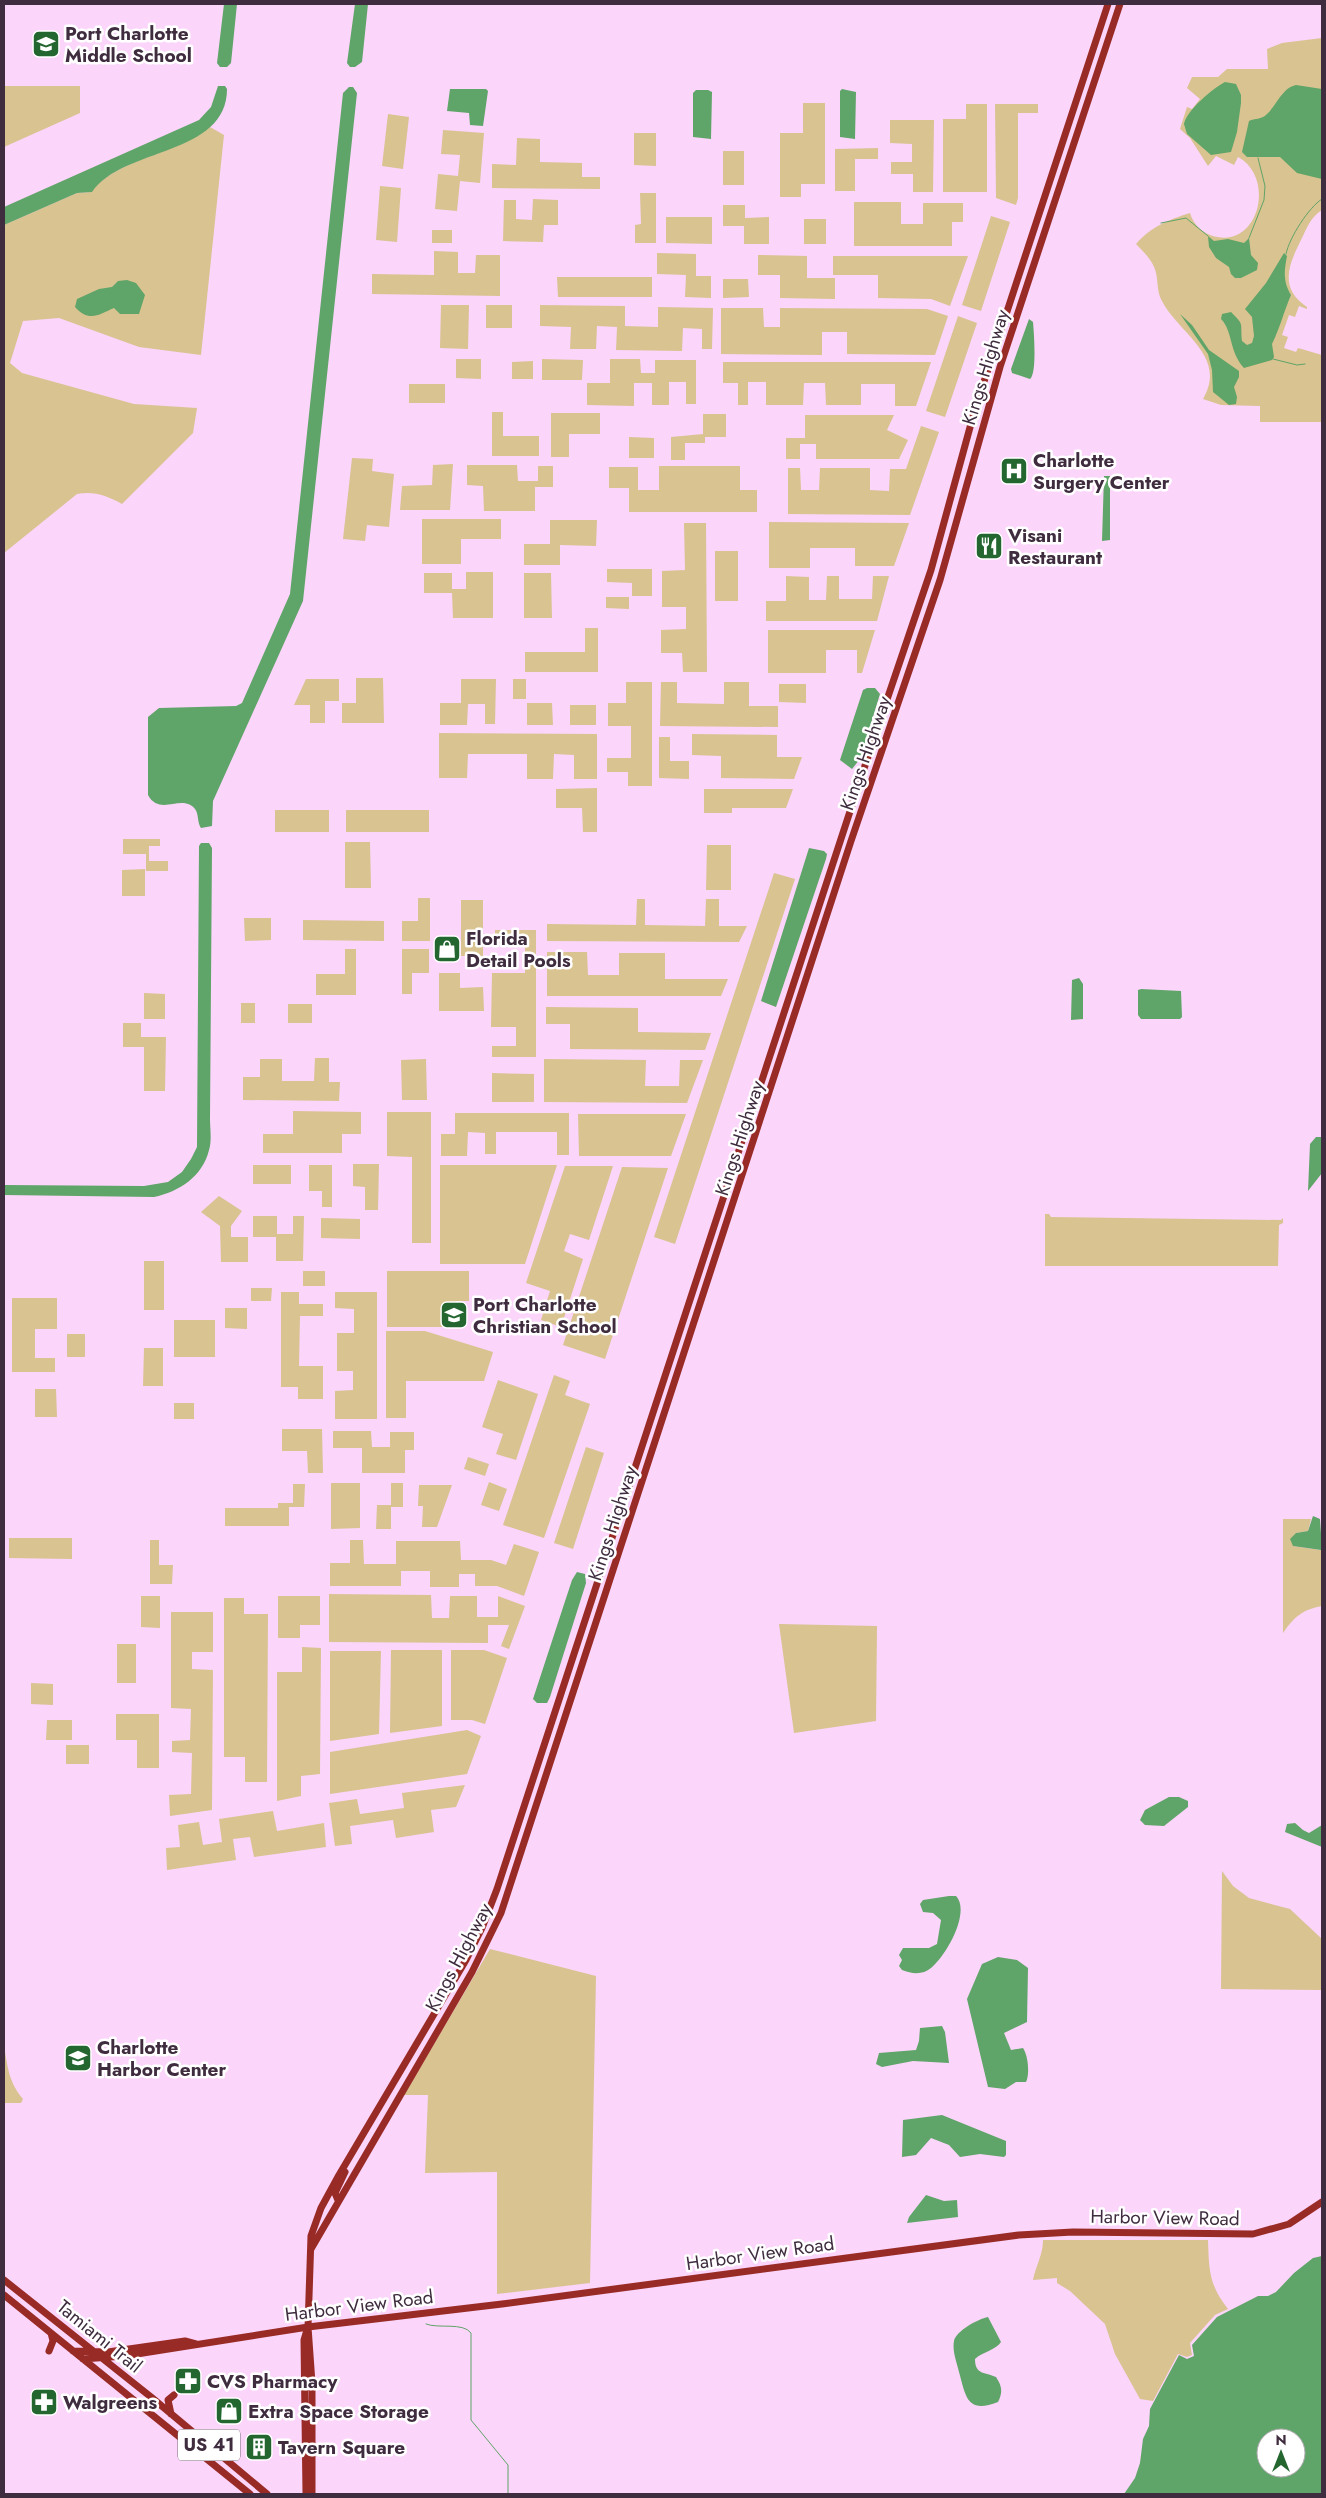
<svg xmlns="http://www.w3.org/2000/svg" width="1326" height="2498" font-family="Jost,sans-serif">
<style>
.green{fill:#d9c391}
.water{fill:#5fa468;fill-rule:evenodd}
.lines{fill:none;stroke-linecap:round;stroke-linejoin:round}
.stream{stroke:#5fa468;stroke-width:1}
.major{stroke:#992b26;stroke-width:7}
.labels{text-anchor:middle;stroke-width:5;stroke-linejoin:round;paint-order:stroke}
.shield{fill:#fff;stroke:#796c79;stroke-width:1}
.shield-label{font-size:18px;font-weight:bold;fill:#3f2d3f}
.poi-label{font-size:19px;font-weight:bold;fill:#3f2d3f;stroke:#fff;text-anchor:start}
.street-label{font-size:19px;fill:#3f2d3f;stroke:#fff}
</style>
<rect width="100%" height="100%" fill="#fbd5fa"/>
<path class="green" d="M1322,38V210C1311,217 1307,227 1302,238C1289,264 1278,287 1307,307V309L1299,306L1295,317L1289,315L1282,335L1288,337L1284,348L1296,352L1298,348L1322,355V422H1260V406L1221,405L1203,399C1228,356 1179,334 1162,301C1158,294 1158,287 1157,279C1156,264 1146,254 1136,244C1152,226 1168,220 1190,213C1193,223 1200,231 1210,235C1258,253 1277,178 1238,157L1234,165L1216,156L1208,166L1190,138L1180,129L1187,107L1192,109L1200,99L1187,88L1192,77H1218L1227,69H1268L1267,49L1282,43Z
M4,86H80V113L4,147Z
M803,103H825V184H801V197H780V133H803Z
M966,104H987V192H943V119H966Z
M995,104H1038V113H1018V198L1016,205L996,198Z
M388,114L409,117L403,169L382,166Z
M890,120H934L933,192H913V174H891V162H912V144L890,143Z
M210,127L224,135L201,355L139,347L59,318L23,321L10,363L22,373L134,404L197,408L193,433L122,504C107,496 95,491 77,494L4,553V225L77,193L91,192C115,159 180,153 210,127Z
M443,130L484,133L480,183L460,181L457,211L435,209L438,174L458,176L460,155L441,154Z
M634,133H656V166L634,165Z
M517,138L540,139V162L582,163V177H600V189L492,188V164L516,165Z
M878,148V159H855V191H835V149Z
M723,151H744V185H723Z
M380,186L401,188L397,242L376,240Z
M640,193H656V243H635V225L641,224Z
M533,199L558,200V225H544L543,242L503,241L504,200H516V219L532,220Z
M854,202H901V224H923V203H963V222H952V246H854Z
M723,205H745V218L769,217V244H744V226H723Z
M991,216L1010,222L981,311L962,305Z
M666,217H712V244L666,243Z
M804,219H826V244H804Z
M432,230H452V243H432Z
M434,251L458,252V273H475L476,255H500V296L372,294V274L434,275Z
M657,253L696,254V276H711V298L685,297L686,275L657,274Z
M758,255L807,256V278H835V299L780,298V275H758Z
M833,256H968L950,306L931,299L878,298V275H833Z
M557,277H652V297H558Z
M723,279H748L749,297L723,298Z
M441,305H469L468,349L440,348Z
M486,305H512V328H486Z
M540,305L625,306V326L658,327V307L713,308L712,349H702V329L683,328L682,351L616,350L617,327L597,326L596,349H570L571,327L540,326Z
M721,308H763L764,327H780V308L927,309L948,316L935,355L847,354V332H822V355L721,354Z
M958,316L977,323L945,417L926,411Z
M456,359H481V379L456,378Z
M542,359L583,360L582,380H542Z
M610,359H640L641,373H655V360H696V404H686V382H669V405H652V383H634V406L587,405V383H610Z
M533,361V379H512V362Z
M723,362H931L916,406H895V384H861V405H826L825,383H804L803,405H766V382H748V405H738V383H723Z
M409,384H445V403H409Z
M492,412H503V436H539V456H492Z
M551,413H600V434H569V457H551Z
M703,414H726V437H705V443H685V460H671V437L703,434Z
M805,415H894L887,430L908,440L899,459H816V444H800V459H786V438H805Z
M921,426L939,432L910,515L788,514V468H800L801,490H819L820,468H870V490L889,491L890,469H906Z
M629,437L654,438V458H629Z
M352,458L373,459L372,471L394,474L389,527L367,525L365,541L343,539Z
M453,464L450,510H400L402,486L432,485L433,465Z
M467,465H517L518,481H538V466H553V487H535V511H484L483,486L467,485Z
M659,466H740V490H757V512H629V488H609V467H638V490H659Z
M422,519H501V539H461V564H422Z
M550,520H597L596,546L560,545V565H524V544H550Z
M769,522L909,523L894,566H855V548H810V568H769Z
M684,523H706L707,672H683L682,653H661V630L686,629V607H662V571L685,570Z
M715,551H738V601H715Z
M607,569H652V596H632V583L607,582Z
M466,572H493V618H453L452,593H424V573H452V589H466Z
M524,573H551L552,618H524Z
M786,576L809,577V600H826L827,576H839V599H872L873,576H889L877,621H766V601H786Z
M606,597H629V609L606,608Z
M585,628H598V672H525V652H585Z
M768,630H875L862,673H857V650H826V673H768Z
M356,678H383L384,723H342V703H356Z
M306,679H339V701H325V723H310V705H294Z
M461,679H496L495,724H485V704H468L467,725H440V703H461Z
M513,679H526V699H513Z
M626,682H652V786H628V772H607V758H631V726H608V703H626Z
M661,682H677V703L724,704V682H749V706H778V727L660,726Z
M779,684H806V703L779,702Z
M527,703H552L553,725H527Z
M570,705H596V725H570Z
M439,733L597,734V779H574V755L554,754L553,779H527V754H468L467,778H439Z
M692,734L777,735V757H802L794,779L721,778V756L692,755Z
M659,737H670V761H689V779L659,778Z
M597,788V832H583L582,808H556V789Z
M704,789H793L786,808H732V813H704Z
M275,810H329V832H275Z
M346,810H429V832H346Z
M123,839H160V846H149V861H168V871H146V854H123Z
M345,842H370L371,888H345Z
M707,845H731V890H706Z
M145,869V896H122V870Z
M774,873L795,879L675,1244L654,1237Z
M418,898H430V941H402V921H418Z
M637,899H645V925L705,926L706,899H719V926H747L739,942L547,941V924L636,925Z
M461,900H483V956H461Z
M244,918H271V940L245,941Z
M303,920L384,921V941L303,940Z
M495,930H536V1057H492V1046H516V1027H491L492,973H525V943H495Z
M345,949H356V995H316V974H345Z
M402,949H429V973H412V994H402Z
M547,952H587L588,975H619V953H665V979H728L721,996H547Z
M439,973H460V988L483,987L484,1011H439Z
M144,993L165,994V1019H144Z
M241,1003H255V1023H241Z
M288,1004H312V1023H288Z
M546,1007L638,1008V1032L711,1033L705,1050L570,1049V1024H546Z
M123,1023H141V1037H166L165,1091H144V1047H123Z
M315,1058H329V1082H340L339,1101L243,1100V1077H260V1059H282V1081H314Z
M426,1059L427,1100H402L401,1060Z
M544,1059L646,1060L645,1086H679L680,1060H703L687,1103L544,1102Z
M492,1073L534,1074V1102H492Z
M293,1111L361,1112V1134H342V1153H263V1134H293Z
M387,1112H431V1243H412V1157L387,1156Z
M455,1113H569V1155H557V1132H496V1154H485V1133L468,1132L467,1156H441V1134H455Z
M578,1114H686L671,1156H579Z
M353,1164H379L378,1210H365V1187L353,1186Z
M253,1165H291V1184H253Z
M309,1165H332V1207H322V1191H309Z
M440,1165H557L525,1264H440Z
M565,1166H613L589,1240L570,1234L564,1251L583,1259L561,1327L541,1320L550,1291L526,1283Z
M622,1167L668,1168L605,1359L563,1345Z
M219,1196L242,1211L231,1226V1237H248V1262H221L220,1226L201,1212Z
M1045,1214H1049L1051,1217L1281,1220L1283,1218V1223L1279,1225L1278,1266H1045Z
M253,1216H277V1234H293V1216H304L303,1261H276V1237H253Z
M321,1218L360,1219V1239L321,1238Z
M144,1261H164V1310H144Z
M303,1271H325V1286H303Z
M387,1271H469V1301H456V1313L447,1314V1327H387Z
M251,1288H272L271,1301H251Z
M281,1292H299V1304H323V1316H300L299,1366H323V1399H298V1387H281Z
M335,1292H377V1419H335V1391L353,1390V1371H337V1333H354V1309L335,1308Z
M12,1298H57V1329H35V1358H55V1372H12Z
M225,1308H247V1329L225,1328Z
M174,1320H215V1357H174Z
M386,1331H425L493,1352L484,1381H406V1418H386Z
M67,1334H85V1357H67Z
M144,1348H163V1386H143Z
M554,1375L570,1381L565,1395L590,1404L544,1538L503,1525Z
M498,1380L538,1394L516,1460L496,1454L503,1434L482,1427Z
M35,1389H56L57,1417H35Z
M174,1403H194V1419H174Z
M282,1429H322L323,1473H308L307,1451H282Z
M333,1431H371L372,1447H390V1432H414V1450H405V1473H362V1448H333Z
M586,1447L604,1453L573,1549L554,1543Z
M468,1457L489,1464L485,1476L464,1469Z
M489,1482L507,1489L499,1511L481,1505Z
M331,1483H360V1528L331,1529Z
M391,1483H403V1507H391V1529H376L377,1505H391Z
M293,1484H305L304,1507H289V1526H225V1508H278V1503H293Z
M419,1485H452L437,1527H422L423,1506H418Z
M1283,1519H1311L1308,1531L1296,1533L1293,1546L1320,1550L1322,1548V1606C1302,1610 1295,1616 1283,1633Z
M9,1538H72V1559L9,1558Z
M150,1540H159V1565H173L172,1584H150Z
M350,1540H363L364,1564H396V1541H460L461,1560H491L506,1565L514,1544L539,1552L524,1596L497,1586H475V1574H459V1587H430V1571H401V1586H330V1563H350Z
M329,1594L431,1595L432,1618H449L450,1596H477V1617H498V1596L525,1606L509,1649L501,1646L509,1625H488V1643L329,1642Z
M141,1596H160V1628L141,1627Z
M278,1596H320V1625H300V1638H278Z
M224,1598H244V1614H268L267,1782H245V1757H224Z
M171,1612H213V1652H192V1669L213,1670L212,1810L170,1816L169,1795L191,1794L192,1753L172,1752V1741L190,1740L191,1709L171,1708Z
M779,1624L877,1626L876,1721L794,1733Z
M117,1644H136V1683H117Z
M302,1647L321,1648L320,1774L301,1776V1796L277,1801V1672H302Z
M391,1650H442V1726L390,1733Z
M451,1650H484L507,1658L485,1724L472,1720H451Z
M330,1651H381L379,1734L330,1741Z
M31,1683L53,1684V1705L31,1704Z
M116,1714H159V1768H137V1740H116Z
M47,1720H72V1740H46Z
M467,1730L481,1736L467,1774L330,1794V1752Z
M66,1745H89V1764H66Z
M465,1785L456,1807L431,1810L434,1832L396,1838L393,1820L350,1826L352,1844L335,1846L329,1803L357,1799L360,1814L404,1808L402,1793Z
M273,1811L277,1831L324,1823L326,1847L254,1857L250,1837L233,1839L236,1860L167,1870L166,1848L180,1847L178,1825L199,1822L203,1845L222,1842L219,1819Z
M1222,1871L1233,1886L1249,1898L1290,1909L1322,1939V1990L1221,1989Z
M490,1949L596,1976L590,2283L497,2294V2172L425,2173L428,2095H404Z
M4,2047C8,2068 9,2083 23,2099L21,2103H4Z
M1043,2240H1208C1209,2270 1209,2285 1228,2309L1215,2315L1190,2343L1192,2355L1187,2357L1178,2354L1153,2401L1140,2399L1115,2354L1105,2324L1070,2291L1057,2283V2278L1033,2280C1036,2265 1043,2255 1043,2240Z"/>
<path class="water" d="M224,4H237L231,63L227,67H220L217,63Z
M355,4H368L362,62L355,67H350L347,63Z
M1225,82L1236,84L1241,95V103L1237,132L1231,152L1211,155L1187,134L1184,124C1187,110 1212,89 1225,82Z
M1296,85L1322,89V179L1297,173L1280,157H1247L1242,152L1249,121C1255,118 1261,120 1267,114C1277,105 1282,88 1296,85Z
M218,86H225L227,89C227,156 123,147 92,192L77,193L4,225V207L199,120L211,107Z
M349,87H353L357,93L303,601L213,801L212,826L201,828C197,822 199,814 195,809C182,793 160,817 148,795V717L159,708L236,706L242,703L290,594L343,93Z
M450,89H486L488,91L483,126L470,125L469,113L447,111Z
M842,89L856,92L855,139L840,137V91Z
M696,90H708L712,92L711,139L693,137V93Z
M1208,236L1214,241L1228,239L1244,243L1249,238L1251,255L1258,263L1257,270L1241,278H1235L1231,274L1229,267L1216,258L1209,247Z
M1284,253L1287,256C1284,271 1283,282 1291,295C1284,311 1280,328 1272,344L1274,357L1272,360L1244,368C1229,352 1233,331 1221,319L1222,314L1231,312C1245,326 1240,322 1242,341L1247,345L1252,343L1254,336L1252,317L1245,309L1266,283Z
M127,280L136,283L145,295L139,314H120L114,308C100,314 89,323 75,307L77,299L99,289L112,287L118,281Z
M1180,314L1192,325L1209,350L1239,371V377L1234,387L1237,397L1236,404L1229,405L1213,392L1212,370L1208,354Z
M1029,319L1033,322C1034,333 1037,374 1030,379L1012,373L1011,369Z
M1104,476H1110V540L1102,541Z
M867,688H875L880,694L860,759L852,769L840,760L863,690Z
M201,843H209L212,848L210,1119C210,1128 212,1141 209,1150C203,1176 179,1192 154,1197L4,1195V1185L144,1186L168,1182L182,1172L191,1159L197,1147L199,846Z
M809,848L824,851L827,854L826,859L776,1007L761,1001Z
M1079,978L1083,984V1019L1071,1020L1072,980Z
M1141,989L1181,991L1182,1017L1180,1019H1141L1138,1015V990Z
M1316,1137H1322V1173L1308,1191L1310,1144Z
M1313,1516L1320,1519L1322,1548L1321,1550L1293,1546L1290,1539L1296,1533L1308,1531Z
M577,1572L585,1574L586,1583L550,1697L547,1703H537L533,1699L572,1580Z
M1169,1797H1179L1188,1801V1807L1164,1826L1145,1825L1140,1820L1145,1810Z
M1295,1823L1303,1830L1309,1833L1322,1825V1847L1285,1832L1287,1824Z
M949,1896H956C971,1912 946,1956 931,1968C923,1975 912,1974 902,1970L899,1966L902,1960L899,1955L903,1948H929L937,1944L941,1920L933,1913L923,1912L920,1904L923,1900Z
M998,1957L1017,1960L1028,1968L1027,2022L1004,2033L1011,2050L1023,2048C1028,2055 1030,2074 1026,2082H1016L1005,2089L988,2087L967,1999L982,1964Z
M942,2026L945,2032L949,2063L913,2061L882,2067L876,2064L879,2053L916,2050L919,2041L920,2028Z
M942,2115L1006,2141V2155L1004,2157L980,2154L960,2157L949,2145L931,2138L916,2155L902,2157L903,2120Z
M926,2195L944,2201L957,2200L958,2217L907,2223L909,2217Z
M1322,2256V2494H1124L1135,2478L1140,2463L1143,2439L1149,2426L1150,2409L1179,2355L1187,2359L1194,2356L1192,2345L1217,2317L1258,2296H1268L1276,2292L1294,2273L1313,2258ZM1266,2438H1296V2468H1266Z
M988,2317L1001,2342C996,2350 982,2352 975,2359C975,2375 985,2372 996,2377C1002,2386 1003,2392 998,2402C967,2414 966,2397 959,2372C957,2363 952,2351 954,2341C956,2331 978,2319 988,2317Z"/>
<g class="lines">
<path class="stream" d="M1161,223L1186,218L1208,236
M1249,238L1264,200L1265,186L1258,158
M1286,254C1289,238 1309,207 1322,199
M1273,359L1297,365L1305,364
M426,2324C438,2329 463,2322 471,2333V2420L508,2465V2494"/>
<path class="major" d="M338,2200L335,2193L345,2172
M311,2249L472,1972L501,1913L851,841L940,580L1000,367L1120,4
M4,2280L151,2397L267,2494
M4,2295L250,2494
M49,2351L53,2341L51,2333
M73,2351L108,2352L185,2341L196,2344
M83,2359L124,2356L308,2327L502,2304L1019,2235L1073,2232L1253,2234L1289,2224L1322,2202
M171,2414L168,2400L174,2395
M306,2494L304,2340L307,2330
M312,2494V2383L308,2327L311,2236L321,2208L339,2175L466,1960L482,1928L497,1889L876,732L931,570L975,409L1108,4"/>
</g>
<defs>
<g id="school-square" transform="scale(1.4375)"><rect x="-9" y="-9" width="18" height="18" rx="4" fill="#236630" stroke="#fff"/><path d="M0-5L7-2L0 1L-7-2ZM-4 1L0 2.5L4 1V4Q0 6-4 4Z" fill="#fff"/></g>
<g id="hospital-square" transform="scale(1.4375)"><rect x="-9" y="-9" width="18" height="18" rx="4" fill="#236630" stroke="#fff"/><path d="M-5-5h3v3.5h4V-5h3V5h-3V1.5h-4V5h-3Z" fill="#fff"/></g>
<g id="restaurant-square" transform="scale(1.4375)"><rect x="-9" y="-9" width="18" height="18" rx="4" fill="#236630" stroke="#fff"/><path d="M-5-6h1v4h1v-4h1v4h1v-4h1v5L-1.5 .5V6h-2V.5L-5-1ZM5-6V6H3V1.5H1.5Q1.5-4 5-6Z" fill="#fff"/></g>
<g id="shop-square" transform="scale(1.4375)"><rect x="-9" y="-9" width="18" height="18" rx="4" fill="#236630" stroke="#fff"/><path d="M-5-2.5h2.3a2.7 3.5 0 0 1 5.4 0H5L5.5 6h-11ZM-1.5-2.5h3a1.5 2.3 0 0 0-3 0Z" fill="#fff"/></g>
<g id="pharmacy-square" transform="scale(1.4375)"><rect x="-9" y="-9" width="18" height="18" rx="4" fill="#236630" stroke="#fff"/><path d="M-2-6h4v4h4v4h-4v4h-4v-4h-4v-4h4Z" fill="#fff"/></g>
<g id="building-square" transform="scale(1.4375)"><rect x="-9" y="-9" width="18" height="18" rx="4" fill="#236630" stroke="#fff"/><path d="M-4-6H4V6H1V3H-1V6H-4ZM-2.5-4.3h1.7v1.8h-1.7ZM.8-4.3h1.7v1.8H.8ZM-2.5-1h1.7V.8h-1.7ZM.8-1h1.7V.8H.8Z" fill="#fff"/></g>
</defs>
<g fill-rule="evenodd">
<use href="#school-square" x="46" y="44"/>
<use href="#hospital-square" x="1014" y="471"/>
<use href="#restaurant-square" x="989" y="546"/>
<use href="#shop-square" x="447" y="949"/>
<use href="#school-square" x="454" y="1315"/>
<use href="#school-square" x="78" y="2058"/>
<use href="#pharmacy-square" x="188" y="2381"/>
<use href="#pharmacy-square" x="44" y="2402"/>
<use href="#shop-square" x="229" y="2411"/>
<use href="#building-square" x="259" y="2447"/>
</g>
<g class="labels">
<rect class="shield" x="178" y="2429.5" width="62" height="31" rx="4"/>
<g class="shield-label">
<text x="209" y="2451">US 41</text>
</g>
<g class="poi-label">
<text x="65" y="40">Port Charlotte<tspan x="65" dy="22">Middle School</tspan></text>
<text x="1033" y="467">Charlotte<tspan x="1033" dy="22">Surgery Center</tspan></text>
<text x="1008" y="542">Visani<tspan x="1008" dy="22">Restaurant</tspan></text>
<text x="466" y="945">Florida<tspan x="466" dy="22">Detail Pools</tspan></text>
<text x="473" y="1311">Port Charlotte<tspan x="473" dy="22">Christian School</tspan></text>
<text x="97" y="2054">Charlotte<tspan x="97" dy="22">Harbor Center</tspan></text>
<text x="207" y="2388">CVS Pharmacy</text>
<text x="63" y="2409">Walgreens</text>
<text x="248" y="2418">Extra Space Storage</text>
<text x="278" y="2454">Tavern Square</text>
</g>
<g class="street-label">
<text transform="translate(985 367) rotate(-73)" y="7">Kings Highway</text>
<text transform="translate(865 753) rotate(-71)" y="7">Kings Highway</text>
<text transform="translate(739 1138) rotate(-72)" y="7">Kings Highway</text>
<text transform="translate(612 1523) rotate(-72)" y="7">Kings Highway</text>
<text transform="translate(458 1957) rotate(-62)" y="7">Kings Highway</text>
<text transform="translate(1165 2217) rotate(1)" y="7">Harbor View Road</text>
<text transform="translate(760 2253) rotate(-8)" y="7">Harbor View Road</text>
<text transform="translate(359 2305) rotate(-7)" y="7">Harbor View Road</text>
<text transform="translate(100 2336) rotate(39)" y="7">Tamiami Trail</text>
</g>
</g>
<rect width="1326" height="2498" fill="none" stroke="#3f2d3f" stroke-width="10"/>
<g transform="translate(1281 2453)"><circle r="24" fill="#ffffff" stroke="#b2abb2"/>
<path d="M0-4L9 19L0 12L-9 19Z" fill="#236630"/>
<text y="-8" font-size="14" font-weight="bold" text-anchor="middle" fill="#3f2d3f">N</text>
</g>
</svg>
